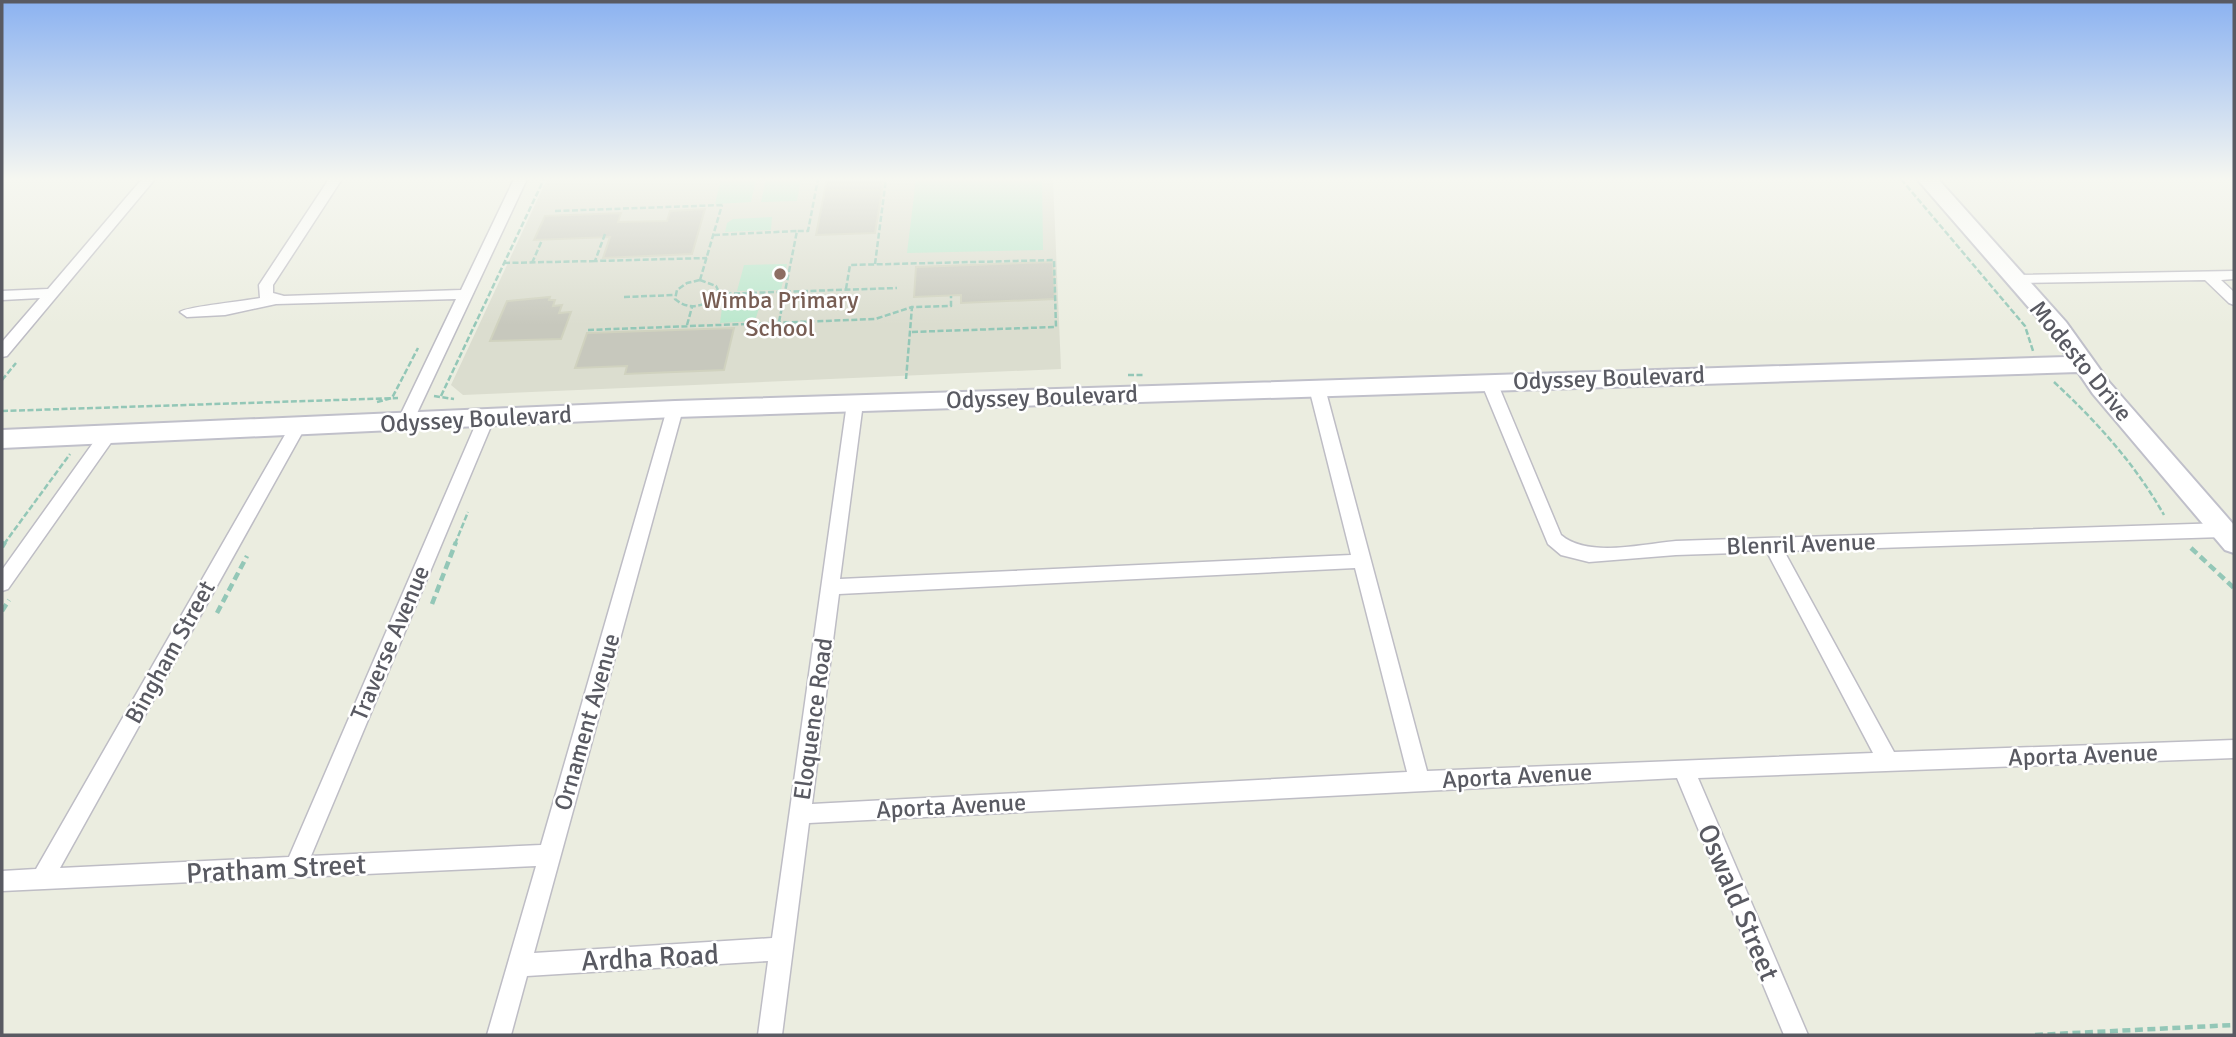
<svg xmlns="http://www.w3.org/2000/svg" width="2236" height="1037" font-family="Signika,sans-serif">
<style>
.education{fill:#dbddcf}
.green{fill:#bbe7cd}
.building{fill:#c7c8bd;stroke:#d0d2bf;stroke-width:2}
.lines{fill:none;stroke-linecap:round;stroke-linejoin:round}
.street-casing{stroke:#bebdc5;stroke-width:3}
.secondary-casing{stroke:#c0c0ca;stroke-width:4}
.path-far1{stroke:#93c7b7;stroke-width:2.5;stroke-dasharray:6 2.5;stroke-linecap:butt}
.path{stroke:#93c7b7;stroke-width:4.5;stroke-dasharray:8 4.5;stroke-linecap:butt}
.street{fill:#fff;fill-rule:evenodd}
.secondary{fill:#fff;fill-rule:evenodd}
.education-dot{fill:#8d6e63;stroke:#fff;stroke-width:2.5}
.labels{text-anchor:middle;stroke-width:5;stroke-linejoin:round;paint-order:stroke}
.education-label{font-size:24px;fill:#785e54;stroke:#fff}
.street-label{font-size:24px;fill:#595a62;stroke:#fff}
.near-street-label{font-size:28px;fill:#595a62;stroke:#fff}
</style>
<rect width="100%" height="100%" fill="#ebede0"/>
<path class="education" d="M547,179H1053L1061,369L463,395L451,385Z"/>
<path class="green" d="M721,179H756L751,202L715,204Z
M766,179H801L797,201L761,202Z
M916,179H1042L1043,250L907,253Z
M772,217L771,230L725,232L727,223L733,219Z
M787,264L781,290L737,291L744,265Z
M757,294L759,308L755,321L720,323L723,300L732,296Z"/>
<path class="building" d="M827,179H884L875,233L816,235Z
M705,209L692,254L603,258L610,237L534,240L545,216L621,213L618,222L667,221L670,211Z
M1053,262L1055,299L961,303V295L914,297L916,267Z
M550,297L549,300H555L553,306L562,305L559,313L571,312L561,339L490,341L507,301Z
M734,328L724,370L625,374L627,366L575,368L587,333Z"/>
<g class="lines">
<g class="street-casing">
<path id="street" d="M142,179H155L7,356L2,357V342L40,298L2,300V291L48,289Z
M329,179H342L273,285V293L284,296L461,290L514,179H527L411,426H399L397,422L456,299L276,304L225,315L187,317L180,312C184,307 246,301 260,298L259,285Z
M2234,271V279L2221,280L2234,292V305L2229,303L2205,280L2015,283L2008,279L2015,275Z
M1489,377L1497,382L1561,535C1588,558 1642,544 1676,541L2223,523L2229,525L2232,530L2229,535L2223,537L1784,551L1894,752L2234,740V758L1698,778L1808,1035H1784L1677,778L809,823L782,1035H758L768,961L527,976L511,1035H487L536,866L2,891V871L36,869L290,426L298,420L306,426L60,868L289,857L478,419L486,413L494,419L311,856L541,845L667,409L675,404L681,405L683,409L534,953L772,938L847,403L855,398L863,403L840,579L1351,555L1309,388L1317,383L1325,388L1427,771L1873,753L1767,552L1676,555L1589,562L1561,555L1548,544L1481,382ZM1355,568L1407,772L812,804L839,594Z
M109,427L117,433L115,437L8,589L2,591V570L103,429Z"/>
</g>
<g class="secondary-casing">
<path id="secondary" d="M1917,179H1938L2066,322L2109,382L2234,525V553L2225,550L2093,394L2078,372L675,417L2,448V430L675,401L2067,357L2050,332Z"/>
</g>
<path class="path-far1" d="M1901,179L2025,326L2033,351
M555,211L723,205
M605,234L595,261L707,258
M714,235L797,231
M504,263L595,261
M532,263L542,240
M875,264L886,179
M700,280L716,286L718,290L714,299C700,307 688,310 675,299L677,290L687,283Z
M700,280L722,205
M846,289L850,265L1054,260L1056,327L910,332
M717,294L897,288
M624,297L675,295
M779,322L797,231H808L818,179
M687,325L692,307
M588,330L875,319L912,307
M1128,375H1145
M906,379L912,307L951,306V296
M2,380L16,363
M2054,382C2097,422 2135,464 2164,515
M434,396L454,399
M441,396L544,179
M377,402L392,398L418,348
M2,411L398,398
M4,544L70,454
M455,544L468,512"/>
<path class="path" d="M2,547L5,542
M2191,548L2234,588
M432,604L456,542
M2,611L9,600
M217,613L247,556
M2035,1035L2234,1025"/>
<use href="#street" class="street"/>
<use href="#secondary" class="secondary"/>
</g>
<linearGradient id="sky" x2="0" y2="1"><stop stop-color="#8bb2f1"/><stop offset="0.55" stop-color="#f6f7f1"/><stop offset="1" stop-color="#f6f7f1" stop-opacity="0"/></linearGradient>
<rect width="2236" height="325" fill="url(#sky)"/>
<circle class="education-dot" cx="780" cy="274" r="7"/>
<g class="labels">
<g class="education-label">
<text x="780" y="308">Wimba Primary<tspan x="780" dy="28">School</tspan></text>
</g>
<g class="street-label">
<text transform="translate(2081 361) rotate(51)" y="8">Modesto Drive</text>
<text transform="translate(1609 378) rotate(-2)" y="8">Odyssey Boulevard</text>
<text transform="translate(1042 397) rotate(-2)" y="8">Odyssey Boulevard</text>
<text transform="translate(476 419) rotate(-3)" y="8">Odyssey Boulevard</text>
<text transform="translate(1801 544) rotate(-2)" y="8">Blenril Avenue</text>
<text transform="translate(390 643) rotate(-67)" y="8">Traverse Avenue</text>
<text transform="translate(170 652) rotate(-61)" y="8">Bingham Street</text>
<text transform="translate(813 719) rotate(-82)" y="8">Eloquence Road</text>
<text transform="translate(587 722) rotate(-74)" y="8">Ornament Avenue</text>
<text transform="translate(2083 755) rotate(-2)" y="8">Aporta Avenue</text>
<text transform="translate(1517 776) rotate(-3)" y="8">Aporta Avenue</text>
<text transform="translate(951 806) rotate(-3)" y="8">Aporta Avenue</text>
</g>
<g class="near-street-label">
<text transform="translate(276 868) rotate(-3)" y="10">Pratham Street</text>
<text transform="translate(1739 902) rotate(67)" y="10">Oswald Street</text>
<text transform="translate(650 957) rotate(-3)" y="10">Ardha Road</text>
</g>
</g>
<rect width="2236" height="1037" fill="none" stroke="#595a62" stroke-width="7"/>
</svg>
